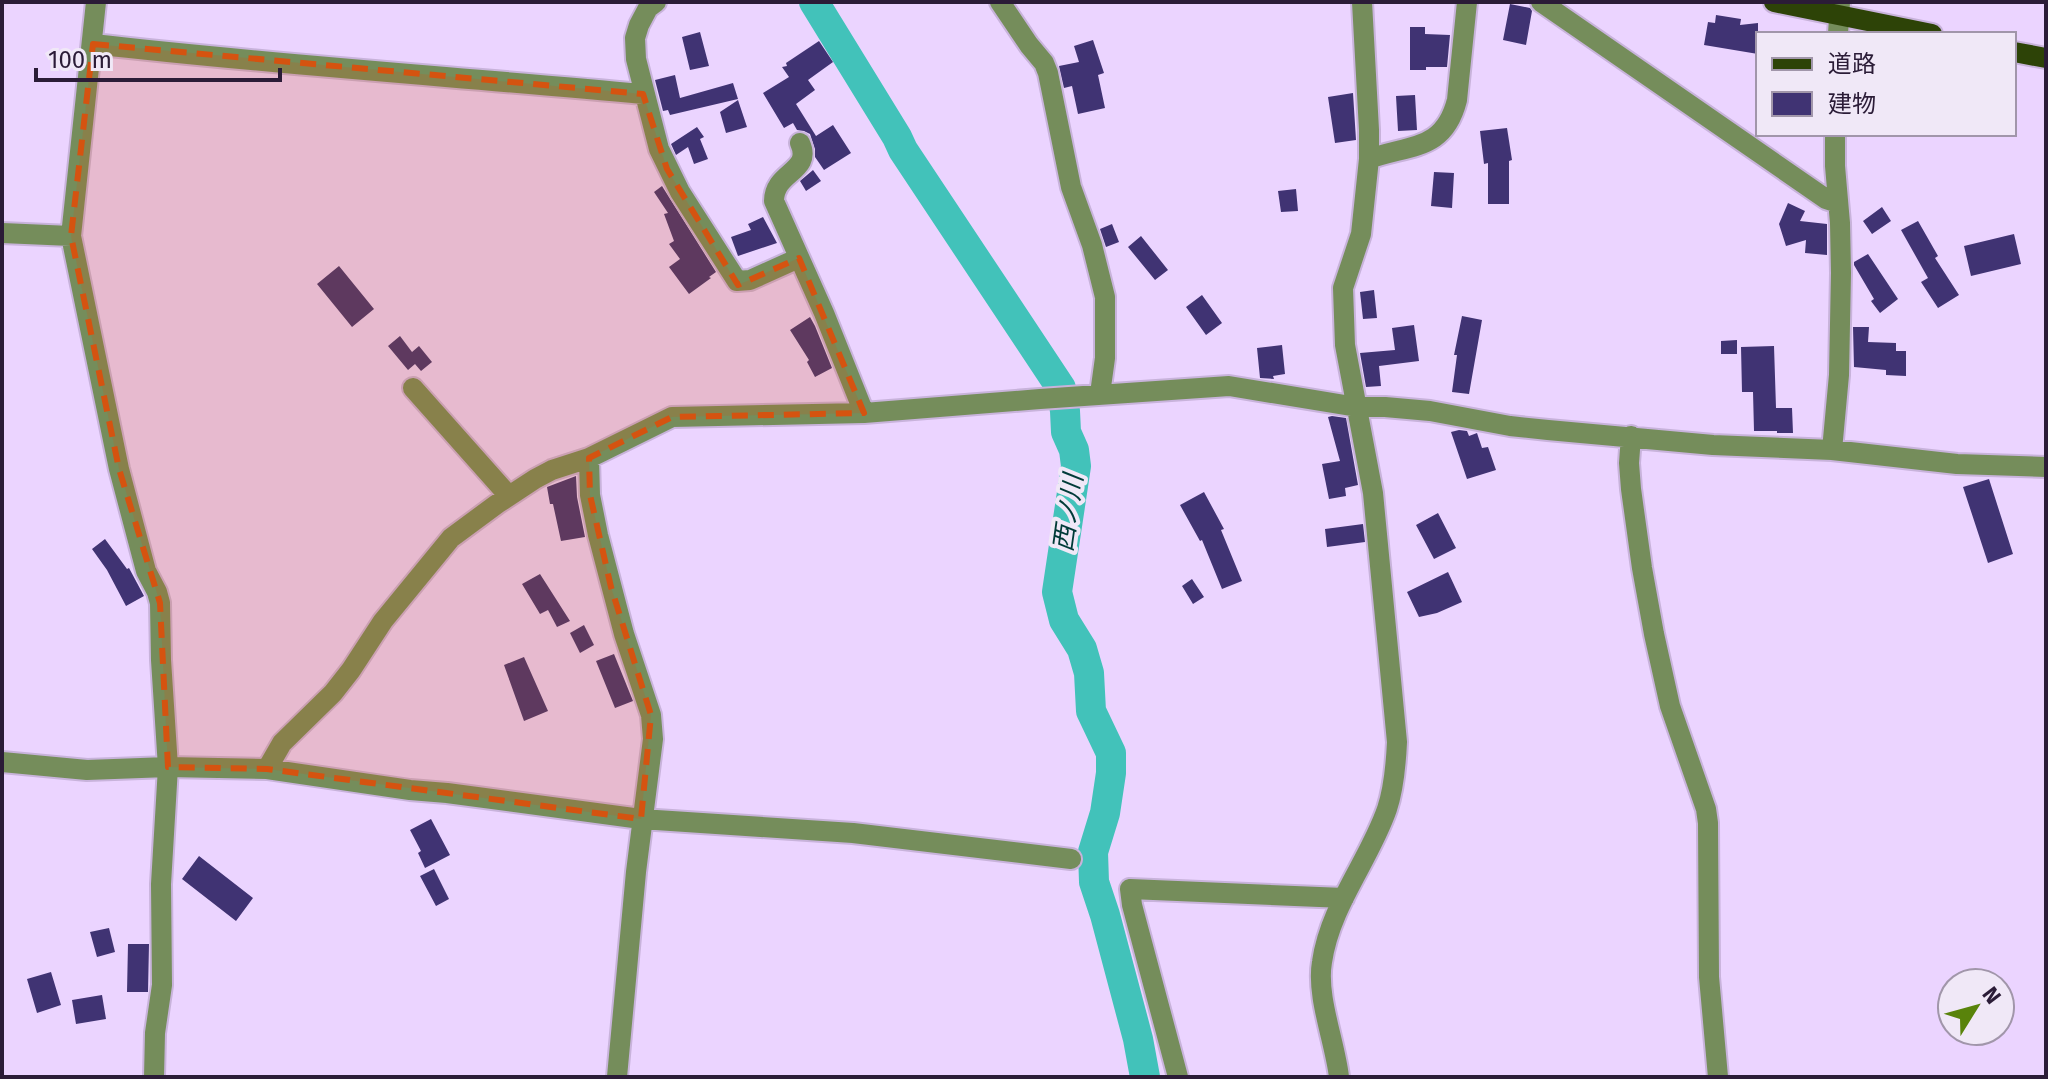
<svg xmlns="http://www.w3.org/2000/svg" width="2048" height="1079" font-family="'Fira Sans','Noto Sans JP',sans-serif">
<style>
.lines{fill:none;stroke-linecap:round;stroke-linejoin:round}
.river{stroke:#42c2ba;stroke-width:30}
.building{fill:#403373}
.minor-casing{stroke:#c8b3db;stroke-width:24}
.major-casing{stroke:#c8b3db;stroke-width:24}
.minor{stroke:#758d5b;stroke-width:20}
.major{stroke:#2d4307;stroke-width:20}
.marked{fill:#d55310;fill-opacity:0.2;stroke:#d55310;stroke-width:6;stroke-dasharray:16 10;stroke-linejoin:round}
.labels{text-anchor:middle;stroke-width:8;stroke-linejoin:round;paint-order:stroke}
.water-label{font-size:26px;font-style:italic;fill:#003b38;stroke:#f0e8f7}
</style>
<rect width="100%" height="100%" fill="#ebd4ff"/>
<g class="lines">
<path class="river" d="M814,2L897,137L903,150L1061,388L1065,411L1066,432L1074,450L1076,466L1057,592L1064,620L1082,649L1089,673L1091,711L1111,753V773L1105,813L1093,852L1094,882L1105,915L1138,1039L1145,1077"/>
</g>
<path class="building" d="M1510,4L1530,8L1532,11L1526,45L1503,40Z
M1716,15L1741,19L1740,25L1758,23V54L1704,45L1708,22L1715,23Z
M1410,27H1425V34L1450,35L1447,67H1426V70H1410Z
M700,32L709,66L690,70L682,37Z
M1093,40L1104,73L1098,75L1105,108L1078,114L1072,86L1064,88L1059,66L1079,62L1074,46Z
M819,41L833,62L808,80L815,90L796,104L816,136L833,125L851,153L824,170L815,157V149L810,134L804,131L797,130L793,123L784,128L763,93L789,77L782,67L787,66L786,63Z
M675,75L680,98L733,83L738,99L670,115L668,110L663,111L655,80Z
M1353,93L1356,140L1335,143L1328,97Z
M1415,95L1417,130L1398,131L1396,96Z
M738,100L747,127L726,133L720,112Z
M697,127L704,137L700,139L708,159L694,164L688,147L676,155L671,144Z
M1507,128L1512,160L1509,161V204H1488V163L1484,164L1480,131Z
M813,170L821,181L806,191L800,181Z
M1434,172L1454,173L1452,208L1431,206Z
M662,186L716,272L709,277L711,278L689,294L669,267L680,259L669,244L674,241L664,214L668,213L654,192Z
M1296,189L1298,211L1281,212L1278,191Z
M1788,203L1805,211L1800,221L1827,224V255L1805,253L1806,240L1786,246L1779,224Z
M1882,207L1891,221L1872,234L1863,221Z
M763,217L777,243L738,256L731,237L751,230L748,224Z
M1918,221L1938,256L1935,258L1959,295L1938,308L1921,282L1928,278L1901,230Z
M1112,224L1119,242L1106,247L1100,229Z
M2014,234L2021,264L1971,276L1964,246Z
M1141,236L1168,270L1155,280L1128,247Z
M1868,254L1898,299L1880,313L1871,301L1874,299L1854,265V262Z
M339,266L374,309L352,327L317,284Z
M1374,290L1377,318L1363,319L1360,292Z
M1202,295L1222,323L1206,335L1186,307Z
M1462,316L1482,320L1469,394L1452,392L1457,355H1454Z
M810,317L815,326L832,368L815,377L807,362L809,360L790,330Z
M1414,325L1419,361L1379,366L1381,386L1366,387L1360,353L1395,350L1392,328Z
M1853,327H1869L1868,342L1896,343V351H1906V376L1886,375V370L1854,367Z
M400,336L412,352L419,346L432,362L421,371L415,364L408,370L388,346Z
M1737,340V354H1721V341Z
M1282,345L1285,374L1273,376L1274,379L1260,378L1257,348Z
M1774,346L1776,408H1792L1793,433H1777V431H1754L1753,392H1742L1741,347Z
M1332,416L1346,418L1358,485L1345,488L1346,496L1329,499L1322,464L1340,461L1328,417Z
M1459,430L1467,431L1469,436L1477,433L1482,448L1488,447L1496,470L1467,479L1451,432Z
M576,476L577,497L585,537L561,541L553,504H550L547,487Z
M1989,479L2013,554L1988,563L1963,487Z
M1204,492L1224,529L1221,530L1242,581L1222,589L1202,540L1200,541L1180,505Z
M1438,513L1456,548L1434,559L1416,525Z
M1363,524L1365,542L1327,547L1325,529Z
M105,539L127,569L129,568L144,596L126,606L107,570L92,549Z
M1448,572L1462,602L1437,613L1419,617L1407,592Z
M540,574L570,621L557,627L548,610L540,614L522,584Z
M1192,579L1204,597L1193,604L1182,586Z
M584,625L594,645L580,653L570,633Z
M614,654L633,701L615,708L596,661Z
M524,657L548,711L524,721L504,665Z
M431,819L450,855L425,868L418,853L421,851L410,830Z
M199,856L253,898L236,921L182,879Z
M434,869L449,899L436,906L420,876Z
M109,928L115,952L97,957L90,932Z
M128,944H149L148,992H127Z
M51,972L61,1005L37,1013L27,979Z
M102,995L106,1019L76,1024L72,1000Z"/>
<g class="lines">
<g class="minor-casing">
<path id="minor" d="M96,2L71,236L119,469L146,571L157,592L160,603L161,660L168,767L161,884L162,985L155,1033L154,1077
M656,2L648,8L639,25L635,38L636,59L659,149L680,192L737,281L750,280L799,258
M1000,2L1029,45L1044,63L1048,73L1071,187L1092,245L1105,297V358L1100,394
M1541,2L1826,199L1838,203
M1838,34L1840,2
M93,44C276,65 460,77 643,94
M800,143C813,172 774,171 774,201L824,313L864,413
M1369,159C1411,144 1444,151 1457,100L1467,2
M2,233L71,236
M413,388L509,496
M1631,436L1629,463L1631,489L1642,568L1654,634L1670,706L1706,809L1708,823L1709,977L1718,1077
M1832,450L1839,375L1841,273L1840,223L1835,166V134
M589,458L590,495L598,535L624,634L651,715L653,739L636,872L617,1077
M2,762L87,770L168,767L267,769L410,790L447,793L641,819L853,833L1071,859
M267,769L282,743L333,693L351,670L383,621L451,538L497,504L535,479L552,470L589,458L672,417L864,413L1040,399L1229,386L1357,407H1385L1430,411L1510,426L1548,430L1713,445L1832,450L1957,464L2046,467
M1178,1077L1132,905L1130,889L1344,898
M1339,1077C1335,1042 1316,996 1322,962C1330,906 1369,861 1387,809C1394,788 1396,763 1397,742L1373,493L1345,345L1343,288L1361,234L1369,159V130L1362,2"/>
</g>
<g class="major-casing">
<path id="major" d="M1774,2L1932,34
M2014,52L2046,58"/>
</g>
<use href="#minor" class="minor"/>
<use href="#major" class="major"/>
</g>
<path class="marked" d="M93,44L643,94L667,169L738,285L799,258L864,413L672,417L589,458L590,495L611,587L651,715L641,819L267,769L168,767L160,603L119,469L71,236Z"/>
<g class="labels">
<g class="water-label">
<text transform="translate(1068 513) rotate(-82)" y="9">西ノ川</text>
</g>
</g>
<rect width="2048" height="1079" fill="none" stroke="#2b1c37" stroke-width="8"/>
<rect x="1756" y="32" width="260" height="104" fill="#f0e8f7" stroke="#a196aa" stroke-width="2"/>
<rect x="1772" y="58" width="40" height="12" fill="#2d4307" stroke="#a196aa" stroke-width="2"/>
<text x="1828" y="72" font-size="24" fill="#2b1c37">道路</text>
<rect x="1772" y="92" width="40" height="24" fill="#403373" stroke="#a196aa" stroke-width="2"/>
<text x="1828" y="112" font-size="24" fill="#2b1c37">建物</text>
<g transform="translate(1976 1007) rotate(53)"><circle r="38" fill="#f0e8f7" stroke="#a196aa" stroke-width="2"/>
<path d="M0-6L14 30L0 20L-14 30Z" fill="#59830b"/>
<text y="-12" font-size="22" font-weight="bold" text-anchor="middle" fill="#2b1c37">N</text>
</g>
<path d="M36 68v12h244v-12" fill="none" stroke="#2b1c37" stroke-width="4"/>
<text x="48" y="68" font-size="24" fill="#2b1c37" stroke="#f0e8f7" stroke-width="6" paint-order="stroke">100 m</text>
</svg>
